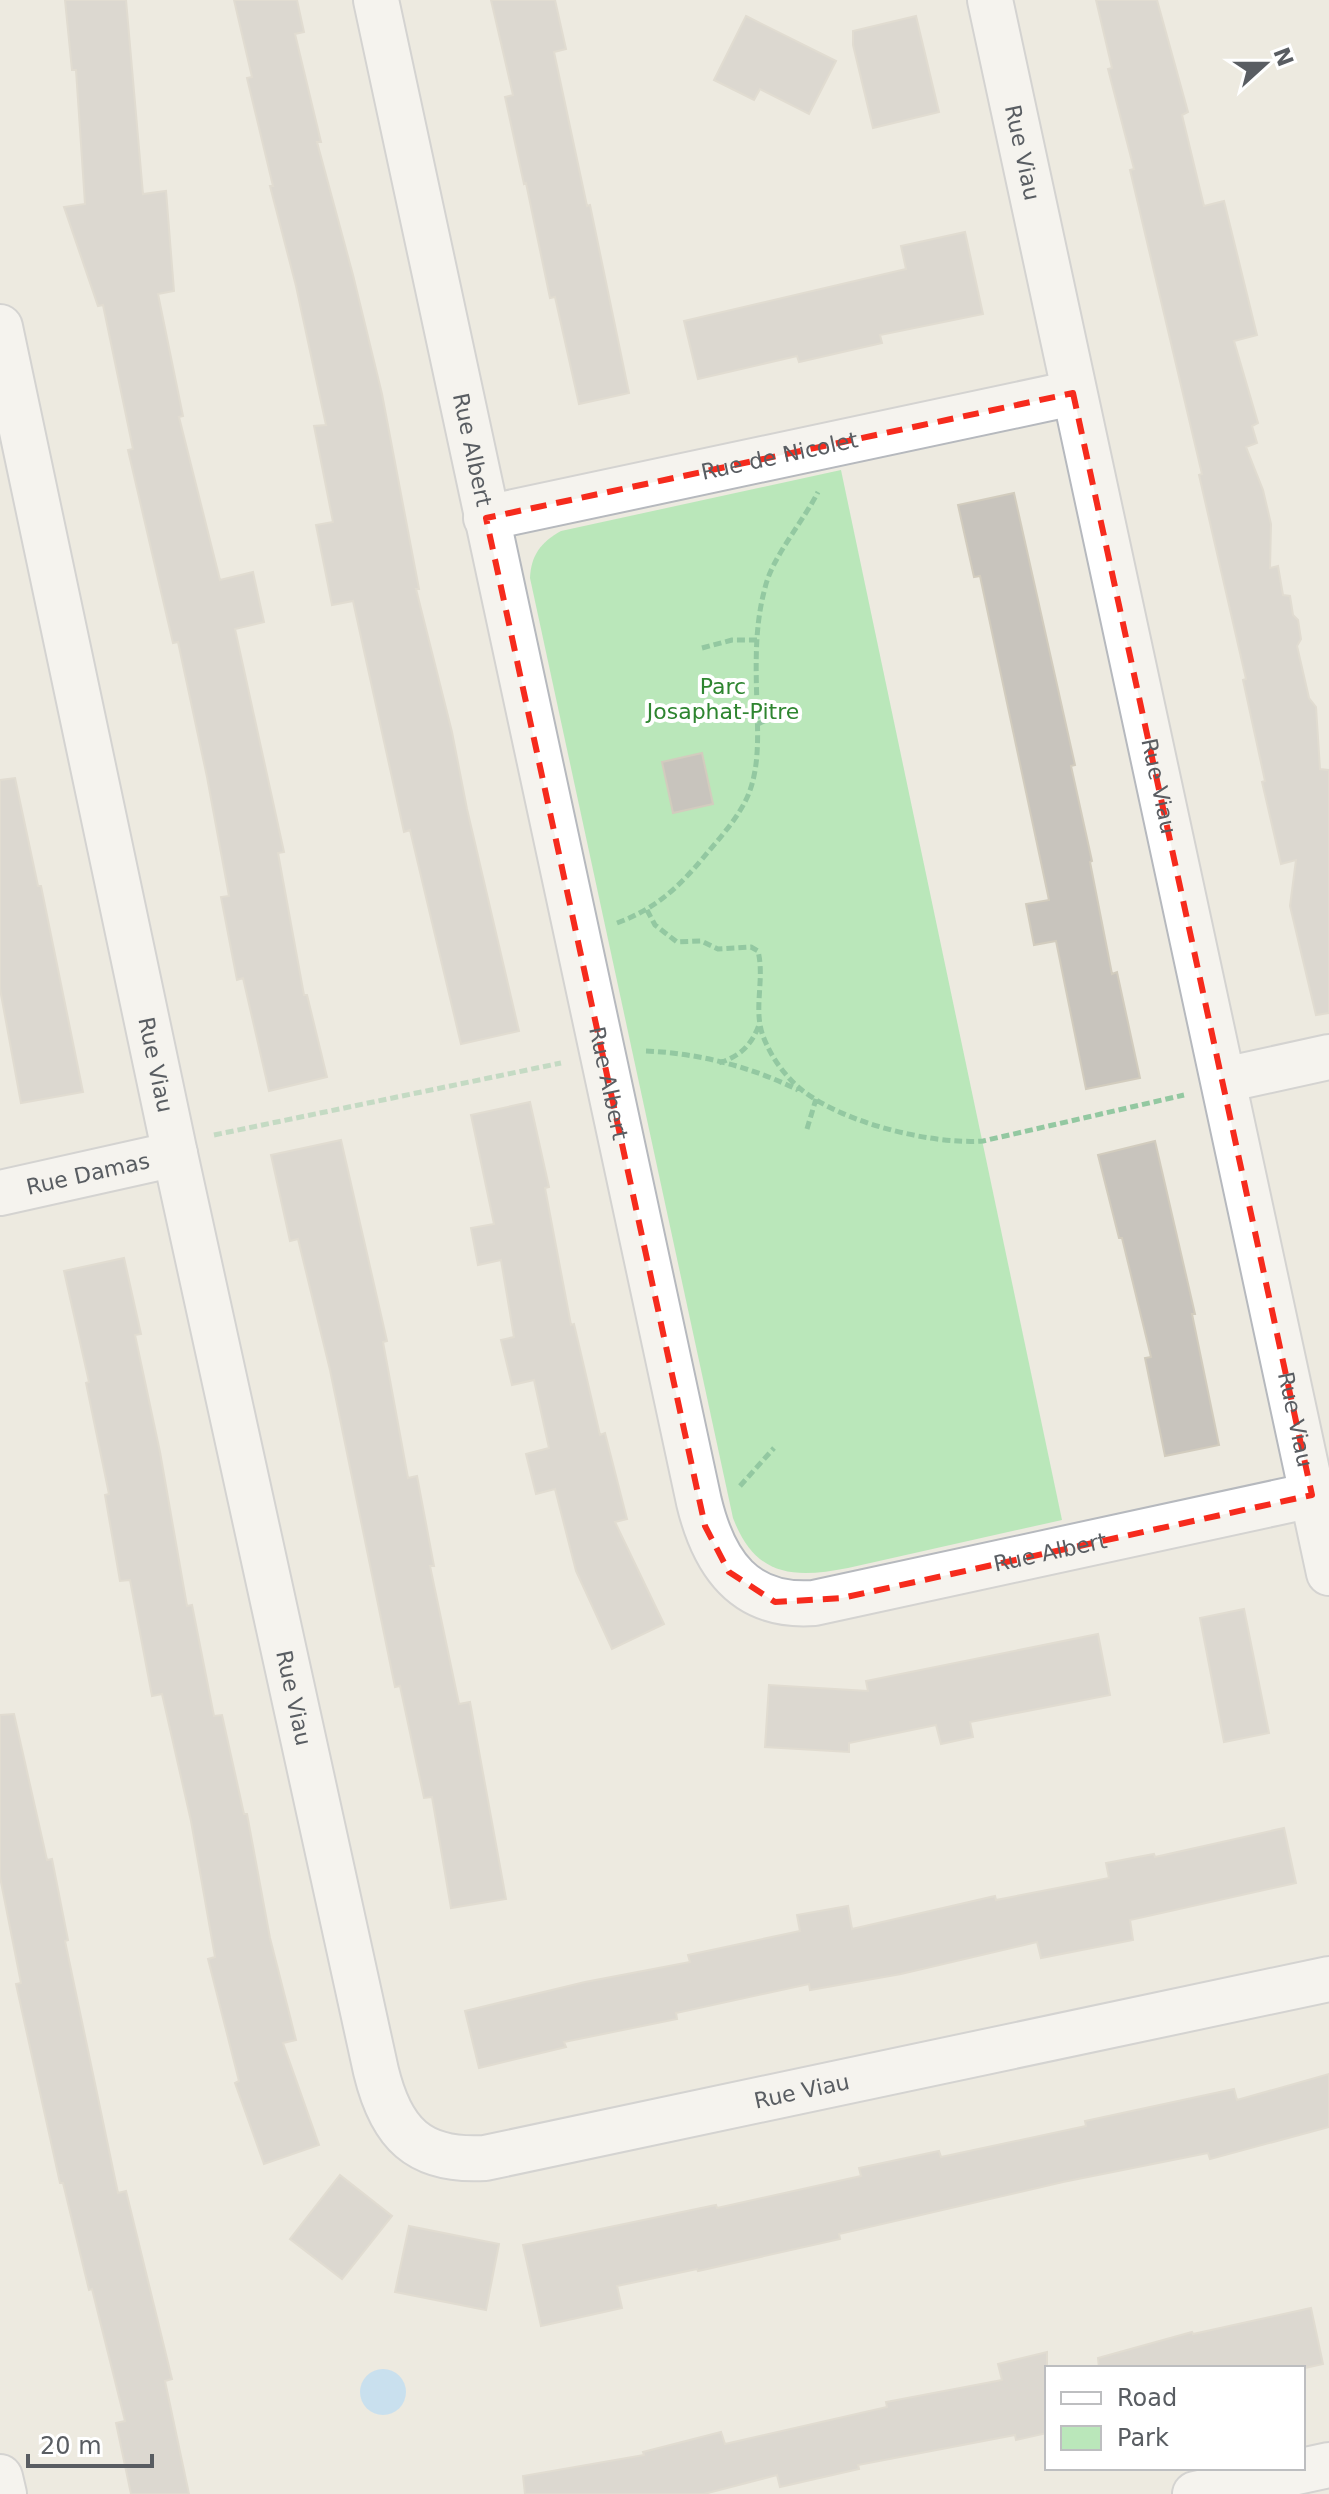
<svg xmlns="http://www.w3.org/2000/svg" width="1329" height="2494" font-family="'DejaVu Sans',sans-serif">
<style>
.green{fill:#bae7ba}
.water{fill:#9ed6ff}
.building{fill:#c8c4bd;stroke:#d2ccbe;stroke-width:2}
.lines{fill:none;stroke-linecap:round;stroke-linejoin:round}
.street-casing{stroke:#b6b9be;stroke-width:48}
.path{stroke:#93c8a1;stroke-width:5;stroke-dasharray:8 4;stroke-linecap:butt}
.street{stroke:#fff;stroke-width:44}
.marked{fill:none;stroke:#f62b1d;stroke-width:6;stroke-dasharray:16 10;stroke-linejoin:round}
.labels{text-anchor:middle;stroke-width:8;stroke-linejoin:round;paint-order:stroke}
.street-label{font-size:22px;fill:#595d62;stroke:#fff}
.park-label{font-size:22px;fill:#2e8530;stroke:#fff}
</style>
<rect width="100%" height="100%" fill="#edeae0"/>
<path class="green" d="M841,470L1062,1520L848,1568C792,1579 755,1576 733,1518L530,578C531,555 541,542 561,531Z"/>
<path class="water" d="M360 2392a23 23 0 1 1 46 0a23 23 0 1 1-46 0Z"/>
<path class="building" d="M65,0H126L143,194L166,191L174,291L158,294L183,416L179,417L220,580L253,572L264,622L235,629L284,852L278,853L304,995H307L327,1077L269,1091L243,978L237,980L221,897L229,896L207,777L178,642L173,643L128,450L133,449L103,305L98,306L64,207L85,204L76,70H72Z
M234,0H297L304,32L295,34L321,142H317L353,275L382,394L419,589H416L452,732L467,809L519,1031L461,1044L410,830L404,832L353,601L332,605L316,525L333,522L314,426L326,425L296,286L270,186H273L247,78L252,77Z
M491,0H555L566,49L554,52L587,206L590,205L629,393L579,404L555,297L550,298L526,183L524,184L505,97L513,95Z
M1096,0H1157L1188,112L1182,115L1204,206L1224,201L1257,335L1234,341L1258,423L1252,426L1257,443L1246,447L1263,490L1271,524L1270,568L1278,566L1283,595L1290,596L1293,615L1298,620L1301,639L1297,646L1309,698L1316,707L1320,769L1329,770V1013L1316,1015L1290,906L1296,860L1281,864L1262,782L1265,781L1243,680L1246,679L1199,475L1202,474L1130,170L1134,169L1108,69L1112,68Z
M746,16L836,61L809,114L760,89L754,100L714,80Z
M916,16L939,112L873,128L853,45V31Z
M965,232L983,314L880,335L882,343L799,362L797,356L698,379L684,321L906,269L901,246Z
M1014,493L1075,765L1071,766L1092,861L1090,862L1112,974L1117,972L1140,1078L1086,1089L1056,941L1034,945L1026,904L1049,900L980,576L974,577L958,505Z
M702,753L713,804L673,813L662,762Z
M15,778L38,886H41L83,1092L21,1103L0,989V780Z
M530,1102L549,1187L545,1188L571,1325L574,1324L600,1435L605,1433L627,1519L615,1522L664,1624L612,1649L576,1571L555,1489L536,1494L526,1454L549,1448L534,1380L512,1385L501,1340L514,1337L501,1260L478,1265L471,1228L494,1224L471,1115Z
M341,1140L387,1341L383,1342L408,1478L417,1476L434,1566H430L459,1704L470,1702L506,1899L451,1908L432,1797L424,1798L400,1686L395,1687L330,1370L298,1239L290,1241L271,1155Z
M1155,1141L1195,1314H1192L1219,1445L1165,1456L1145,1358L1151,1357L1122,1238H1119L1098,1155Z
M124,1258L141,1334L135,1335L160,1452L187,1606L192,1605L214,1716L222,1715L244,1814H247L270,1938L296,2040L283,2043L319,2145L264,2164L235,2083L239,2081L208,1959L215,1957L191,1821L162,1694L152,1696L130,1580L120,1581L105,1495L109,1494L86,1383L89,1382L64,1271Z
M1244,1609L1269,1733L1224,1742L1200,1618Z
M1098,1634L1110,1695L970,1722L973,1737L941,1744L936,1725L849,1743V1752L765,1747L769,1685L868,1691L866,1681Z
M14,1714L47,1860L52,1859L68,1940L65,1941L118,2193L126,2191L172,2379L165,2381L189,2494H131L116,2423L125,2421L92,2289L89,2290L63,2183H60L16,1984L21,1983L0,1877V1715Z
M1284,1828L1296,1883L1130,1920L1133,1940L1041,1958L1037,1942L901,1974L810,1990L809,1984L676,2013L677,2019L564,2042L566,2047L479,2068L465,2011L585,1982L690,1962L688,1955L800,1931L797,1915L848,1906L852,1929L995,1896L996,1900L1109,1878L1106,1863L1154,1854L1155,1857Z
M1329,2074V2127L1210,2159L1208,2153L1063,2182L839,2234L840,2239L698,2271L697,2269L617,2286L622,2308L541,2326L523,2245L716,2205L717,2208L861,2176L859,2168L939,2151L941,2157L1086,2126L1085,2121L1234,2089L1237,2100Z
M340,2175L392,2216L342,2279L290,2239Z
M409,2226L499,2244L486,2310L395,2292Z
M1311,2308L1323,2364L1305,2368H1099L1098,2358L1192,2332L1193,2334Z
M1047,2352V2433L1016,2440L1015,2435L858,2465L859,2469L780,2487L777,2475L704,2494H525L523,2476L644,2455L643,2452L721,2432L725,2444L887,2407L886,2402L1002,2380L998,2364Z"/>
<g class="lines">
<g class="street-casing">
<g id="street">
<path id="s1" d="M376,0L699,1502C714,1564 744,1608 814,1603L1312,1495"/>
<path id="s2" d="M990,0L1329,1573"/>
<path id="s3" d="M0,327L175,1154L376,2071C391,2133 418,2162 485,2158L1329,1979"/>
<path id="s4" d="M486,518L1073,393"/>
<path d="M1224,1080L1329,1057"/>
<path id="s5" d="M0,1193L175,1154"/>
<path d="M0,2477L4,2494"/>
<path d="M1195,2494L1329,2465"/>
</g>
</g>
<path class="path" d="M702,648L732,640H757
M758,724L793,707
M647,910L655,925L677,942L701,941L718,949L751,947L758,951C765,979 753,1009 763,1036C769,1052 778,1066 789,1078C826,1120 929,1145 983,1141L1184,1095
M617,923C655,909 678,888 703,858C719,839 740,816 749,793C759,767 758,737 757,709C756,668 754,628 765,588C772,557 803,522 818,492
M646,1051C698,1053 752,1067 798,1090
M719,1063C740,1056 751,1046 759,1025
M807,1129L816,1099
M214,1135L561,1063
M740,1486L774,1448"/>
<use href="#street" class="street"/>
</g>
<path d="M0 0H1329V2494H0ZM1073,393L1312,1495L842,1598L775,1602L729,1572L705,1526L486,518Z" fill="#edeae0" fill-opacity=".55" fill-rule="evenodd"/>
<path class="marked" d="M1073,393L1312,1495L842,1598L775,1602L729,1572L705,1526L486,518Z"/>
<g class="labels">
<g class="street-label">
<text dy="8" stroke="none"><textPath href="#s2" startOffset="156">Rue Viau</textPath></text>
<text dy="8" stroke="none"><textPath href="#s1" startOffset="460">Rue Albert</textPath></text>
<text dy="8" stroke="none"><textPath href="#s4" startOffset="300">Rue de Nicolet</textPath></text>
<text dy="8" stroke="none"><textPath href="#s2" startOffset="804">Rue Viau</textPath></text>
<text dy="8" stroke="none"><textPath href="#s3" startOffset="754">Rue Viau</textPath></text>
<text dy="8" stroke="none"><textPath href="#s1" startOffset="1108">Rue Albert</textPath></text>
<text dy="8" stroke="none"><textPath href="#s5" startOffset="90">Rue Damas</textPath></text>
<text dy="8" stroke="none"><textPath href="#s2" startOffset="1452">Rue Viau</textPath></text>
<text dy="8" stroke="none"><textPath href="#s1" startOffset="1948">Rue Albert</textPath></text>
<text dy="8" stroke="none"><textPath href="#s3" startOffset="1402">Rue Viau</textPath></text>
<text dy="8" stroke="none"><textPath href="#s3" startOffset="2264">Rue Viau</textPath></text>
</g>
<g class="park-label">
<text x="723" y="694">Parc<tspan x="723" dy="25">Josaphat-Pitre</tspan></text>
</g>
</g>
<rect x="1045" y="2366" width="260" height="104" fill="#ffffff" stroke="#bdbec0" stroke-width="2"/>
<rect x="1061" y="2392" width="40" height="12" fill="#ffffff" stroke="#bdbec0" stroke-width="2"/>
<text x="1117" y="2406" font-size="24" fill="#595d62">Road</text>
<rect x="1061" y="2426" width="40" height="24" fill="#bae7ba" stroke="#bdbec0" stroke-width="2"/>
<text x="1117" y="2446" font-size="24" fill="#595d62">Park</text>
<g transform="translate(1265 64) rotate(69)" stroke="#ffffff" stroke-width="6" paint-order="stroke">
<path d="M0-6L14 30L0 20L-14 30Z" fill="#595d62"/>
<text y="-12" font-size="22" font-weight="bold" text-anchor="middle" fill="#595d62">N</text>
</g>
<path d="M28 2454v12h124v-12" fill="none" stroke="#595d62" stroke-width="4"/>
<text x="40" y="2454" font-size="24" fill="#595d62" stroke="#ffffff" stroke-width="6" paint-order="stroke">20 m</text>
</svg>
